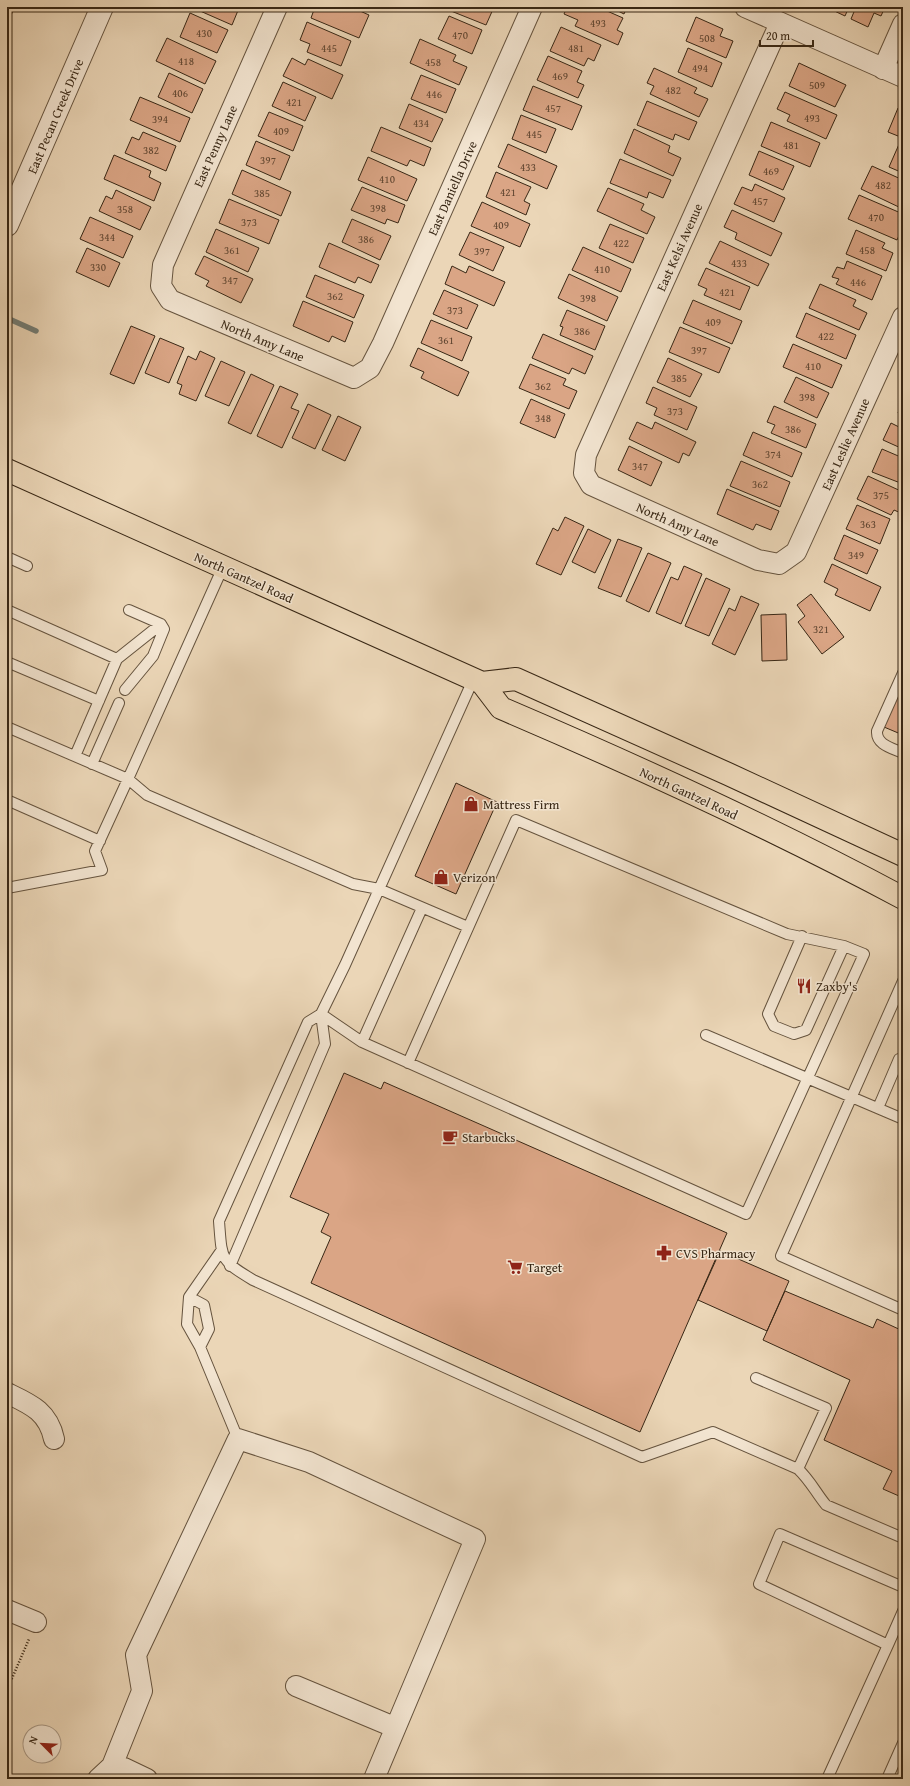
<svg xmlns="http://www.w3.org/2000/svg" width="910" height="1786" font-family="'Gentium Book Plus',serif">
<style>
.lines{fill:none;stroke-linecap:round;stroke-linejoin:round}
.stream{stroke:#737d76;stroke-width:5.5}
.building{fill:#daa585;stroke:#382715}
.service-casing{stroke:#65533e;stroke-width:12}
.minor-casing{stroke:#65533e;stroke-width:22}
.tertiary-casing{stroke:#65533e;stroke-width:24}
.primary-casing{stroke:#382715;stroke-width:24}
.path{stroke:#382715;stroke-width:2.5;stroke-dasharray:1 2;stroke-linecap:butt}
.service{stroke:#f2e4d0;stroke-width:10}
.minor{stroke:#f2e4d0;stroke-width:20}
.tertiary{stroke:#f2e4d0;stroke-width:22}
.primary{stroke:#ebd6b7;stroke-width:22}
.labels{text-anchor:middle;stroke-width:3;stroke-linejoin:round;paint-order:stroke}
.number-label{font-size:11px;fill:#604631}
.street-label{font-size:13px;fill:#382715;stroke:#f2e4d0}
.poi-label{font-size:13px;fill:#382715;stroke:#f2e4d0;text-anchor:start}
</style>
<rect width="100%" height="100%" fill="#ebd6b7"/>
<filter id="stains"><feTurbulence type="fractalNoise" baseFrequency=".005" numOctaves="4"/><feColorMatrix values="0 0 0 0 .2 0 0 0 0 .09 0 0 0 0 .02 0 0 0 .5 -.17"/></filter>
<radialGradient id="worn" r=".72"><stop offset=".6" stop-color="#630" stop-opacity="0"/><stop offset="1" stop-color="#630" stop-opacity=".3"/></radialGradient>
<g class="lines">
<path class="stream" d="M7,318L36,331"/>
</g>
<path class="building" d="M7,7L14,8L7,25Z
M191,7H238L239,8L232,25Z
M315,7H351L369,15L359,38L311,18Z
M452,7H494L486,25L451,11Z
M567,7H598L623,18L617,30L623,33L618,45L575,26L578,20L564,14Z
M610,7H627L624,14Z
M826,7H849L845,16Z
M856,7H885L881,16L874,13L868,27L851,19Z
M190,13L228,30L217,53L180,37Z
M449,16L482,30L472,54L438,39Z
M696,17L723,29L720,36L733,41L726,58L686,41Z
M307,22L351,41L341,66L307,52L310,44L300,40Z
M561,27L601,45L594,61L588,58L584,66L550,51Z
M167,38L216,61L205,84L156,61Z
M420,39L456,55L453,61L467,67L459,85L410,63Z
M688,48L722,63L712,87L678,72Z
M548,56L582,71L577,82L584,85L578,98L537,80Z
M292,58L305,65L308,59L343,75L332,99L283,76Z
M799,63L846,85L835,107L789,86Z
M654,68L697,88L694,93L708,99L699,117L650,94L654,86L647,83Z
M169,73L203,89L192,113L158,97Z
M421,75L456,89L446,113L411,99Z
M283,82L316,97L305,121L272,106Z
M533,86L582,106L572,130L523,110Z
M785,92L837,115L826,139L787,121L790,115L777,109Z
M140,97L190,118L180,142L130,120Z
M647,101L697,122L689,140L675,134L673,140L637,125Z
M409,104L443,119L432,142L399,128Z
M898,108L903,110V138L888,132Z
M269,112L303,126L293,151L258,136Z
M521,115L556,129L546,153L512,139Z
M771,122L820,143L810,167L761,146Z
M381,127L431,148L424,166L410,160L407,166L371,151Z
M634,129L670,146L668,152L681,158L673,176L624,153Z
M143,132L176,146L166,171L125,153L132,137L139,140Z
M256,141L290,156L280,180L246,165Z
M900,142L903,143V173L889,167Z
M508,144L557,166L547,189L498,167Z
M759,151L794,166L783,190L749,175Z
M114,155L151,171L149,177L161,183L154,201L104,179Z
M368,157L417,179L407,201L358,180Z
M620,159L671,180L663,198L649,192L647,198L610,183Z
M872,166L903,180V209L861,189Z
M242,170L291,192L281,216L232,194Z
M496,172L531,187L524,201L530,204L526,215L486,197Z
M755,184L785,198L774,222L734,204L742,187L752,191Z
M362,187L405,205L398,223L387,219L385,224L351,210Z
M608,188L644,204L641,210L655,217L647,234L597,211Z
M116,190L151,207L140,230L99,211L106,196L112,199Z
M859,195L903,214V227L897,240L848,219Z
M229,199L279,220L269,244L219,223Z
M482,202L530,224L520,247L471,226Z
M732,210L782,233L771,256L735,239L737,233L724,227Z
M90,217L133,236L123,258L80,239Z
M352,219L391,236L380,260L342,242Z
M610,224L644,238L633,263L599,248Z
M216,229L259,248L248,272L206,252Z
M856,230L885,243L882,248L893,253L886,271L846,254Z
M470,232L504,247L493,271L459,255Z
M720,241L769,264L758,286L709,263Z
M329,243L379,265L371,283L358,277L355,283L319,267Z
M583,247L631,269L621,292L572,270Z
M87,248L120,263L109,287L76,272Z
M204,256L253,279L241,303L206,286L209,281L195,274Z
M847,261L882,276L872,300L836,284L839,279L832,277L837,267L844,269Z
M452,266L466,273L469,266L505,282L494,306L445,284Z
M706,268L750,287L740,310L704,295L707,289L698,285Z
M569,274L618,297L607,321L558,298Z
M315,275L364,295L354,318L306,297Z
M820,284L856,300L853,306L867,313L859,330L809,308Z
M444,290L478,305L467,329L433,314Z
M693,300L742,321L732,344L683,323Z
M303,301L353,322L345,342L332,336L329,342L293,326Z
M567,310L605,326L595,350L560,335L563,327L560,326Z
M806,313L856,335L846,359L796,337Z
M431,320L472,337L462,361L421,343Z
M131,326L155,336L134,384L110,374Z
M680,327L730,348L719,373L669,352Z
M543,334L593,356L585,374L572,368L569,374L532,358Z
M160,338L184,348L169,383L145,373Z
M793,344L842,365L832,388L783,367Z
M418,348L469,372L458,396L421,378L424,372L410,366Z
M200,351L215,358L196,401L179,394L182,385L177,383L188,356L196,360Z
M668,358L702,374L690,397L657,382Z
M221,361L245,372L229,406L205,396Z
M530,364L566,379L563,385L577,391L569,409L519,388Z
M251,374L274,385L251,434L228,423Z
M796,377L829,393L817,418L784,402Z
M280,386L298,394L291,408L299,411L282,448L257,436Z
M653,387L697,407L687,430L654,415L657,408L646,403Z
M531,399L565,414L555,438L520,423Z
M903,400V415L898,413Z
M308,404L331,415L315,449L292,438Z
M774,406L816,424L806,448L771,433L775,425L767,422Z
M338,416L361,427L345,461L322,450Z
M637,422L652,429L655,422L696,442L689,456L683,453L679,463L629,439Z
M891,423L903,429V449L883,440Z
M753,432L802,453L792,477L743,455Z
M629,446L662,462L651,486L618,470Z
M882,449L903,458V484L872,472Z
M741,461L790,482L780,507L730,486Z
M868,476L903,492V514L894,510L891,515L857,499Z
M727,489L779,511L771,530L756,524L753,530L717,514Z
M857,505L890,519L880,544L846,529Z
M565,517L584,526L561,575L536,564L553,528L558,531Z
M588,529L611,540L595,573L572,562Z
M844,535L878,550L867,574L834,559Z
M618,539L642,548L621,597L598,588Z
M648,553L671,563L649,612L626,601Z
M832,564L881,587L870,611L835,595L838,589L824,582Z
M684,566L702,574L681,624L656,613L671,577L678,580Z
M706,578L730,589L709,636L685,626Z
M811,594L844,637L822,654L798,622L805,616L797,605Z
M741,596L759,604L735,655L712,644L729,608L735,611Z
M786,614L787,660L762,661L761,615Z
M903,693V735L884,727L897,697L901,698Z
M456,783L497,802L456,894L415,876Z
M344,1073L381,1089L384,1082L727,1233L640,1432L311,1283L331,1237L321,1232L329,1214L290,1197Z
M720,1251L789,1281L767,1331L698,1300Z
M785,1291L873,1328L877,1319L903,1331V1489L899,1496L883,1489L892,1471L824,1440L850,1380L763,1340Z"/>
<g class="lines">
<g class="service-casing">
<path id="service" d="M7,557L27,566
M7,610L117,659
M7,662L99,701
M903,673L877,731C876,745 892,748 903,753
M473,680L345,965L321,1014L308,1022L219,1221C222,1260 220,1260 253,1280L642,1457L713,1432L798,1469C810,1480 816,1493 826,1505L903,1538
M125,690L153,656L164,629L161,624L129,610
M7,727L128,779L223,567
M75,756L117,659L161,624
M92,764L119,703
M7,800L100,841
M7,888L102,870L95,851L128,779L147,795L353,884L379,889L468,927
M802,936L768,1014L774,1026L794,1034L806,1030L844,946
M903,981L781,1256L903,1310
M321,1014L362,1042L746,1214L864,954L844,946L787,934L516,820L408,1063
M706,1035L903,1119
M362,1042L422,908
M878,1108L899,1059
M221,1251L189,1297L187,1324L200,1347L238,1439
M230,1266L325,1044L321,1014
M189,1297L204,1305L209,1329L200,1347
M756,1378L826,1408L798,1469
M888,1645L903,1611
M827,1779L888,1645L759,1584L780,1534L903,1587
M887,1779L903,1743"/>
</g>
<g class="minor-casing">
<path id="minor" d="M277,7L163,265L161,286L170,300L354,378L370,368L383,343L532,7
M745,7L903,77
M780,23L586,455L584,473L591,485L758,560L779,564L796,552L903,317
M883,69L903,24
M7,1393C30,1404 48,1411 54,1439
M7,1610L36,1622
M296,1686L394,1727
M112,1766L142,1691L136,1655L238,1439L309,1462L475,1539L374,1779
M98,1779L112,1766L124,1768L147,1779"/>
</g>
<g class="tertiary-casing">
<path id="tertiary" d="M7,225L102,7"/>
</g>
<g class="primary-casing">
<path id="primary" d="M7,470L482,683L501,708C637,766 772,828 903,898
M482,683L516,679L728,774L903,855"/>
</g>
<path class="path" d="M7,1690L29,1639"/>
<use href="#service" class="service"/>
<use href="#minor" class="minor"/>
<use href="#tertiary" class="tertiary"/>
<use href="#primary" class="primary"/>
</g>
<defs>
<g id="shop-bare" transform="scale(1.2)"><path d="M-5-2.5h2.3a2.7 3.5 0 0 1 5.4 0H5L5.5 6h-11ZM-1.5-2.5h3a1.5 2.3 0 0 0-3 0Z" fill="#8f2418" stroke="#f2e4d0" stroke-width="2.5" paint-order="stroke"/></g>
<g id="restaurant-bare" transform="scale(1.2)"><path d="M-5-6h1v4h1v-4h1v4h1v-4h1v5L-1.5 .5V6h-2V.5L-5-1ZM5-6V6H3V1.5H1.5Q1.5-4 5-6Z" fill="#8f2418" stroke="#f2e4d0" stroke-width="2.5" paint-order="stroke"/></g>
<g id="cafe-bare" transform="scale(1.2)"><path d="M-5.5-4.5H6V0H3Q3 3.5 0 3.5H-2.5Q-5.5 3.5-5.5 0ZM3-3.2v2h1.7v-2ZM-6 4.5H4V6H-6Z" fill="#8f2418" stroke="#f2e4d0" stroke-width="2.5" paint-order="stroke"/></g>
<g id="pharmacy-bare" transform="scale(1.2)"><path d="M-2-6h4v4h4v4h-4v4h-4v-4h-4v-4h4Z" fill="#8f2418" stroke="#f2e4d0" stroke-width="2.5" paint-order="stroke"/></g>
<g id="supermarket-bare" transform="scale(1.2)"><path d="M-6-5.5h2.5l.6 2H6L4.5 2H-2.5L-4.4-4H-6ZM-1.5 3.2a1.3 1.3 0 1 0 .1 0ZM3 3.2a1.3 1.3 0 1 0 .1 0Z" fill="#8f2418" stroke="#f2e4d0" stroke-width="2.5" paint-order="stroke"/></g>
</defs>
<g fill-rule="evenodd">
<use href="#shop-bare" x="471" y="804"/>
<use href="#shop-bare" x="441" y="877"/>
<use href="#restaurant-bare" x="804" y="986"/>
<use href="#cafe-bare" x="450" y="1137"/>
<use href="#pharmacy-bare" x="664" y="1253"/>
<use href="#supermarket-bare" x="515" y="1267"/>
</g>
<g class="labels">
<g class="number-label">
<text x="598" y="27">493</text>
<text x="204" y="37">430</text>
<text x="460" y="39">470</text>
<text x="707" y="42">508</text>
<text x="329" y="52">445</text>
<text x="576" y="52">481</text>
<text x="186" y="65">418</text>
<text x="433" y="66">458</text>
<text x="700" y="72">494</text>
<text x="560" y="80">469</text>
<text x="817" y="89">509</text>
<text x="673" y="94">482</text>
<text x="180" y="97">406</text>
<text x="434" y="98">446</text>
<text x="294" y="106">421</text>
<text x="553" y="112">457</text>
<text x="812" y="122">493</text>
<text x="160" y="123">394</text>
<text x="421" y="127">434</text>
<text x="281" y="135">409</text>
<text x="534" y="138">445</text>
<text x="791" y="149">481</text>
<text x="151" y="154">382</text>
<text x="268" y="164">397</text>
<text x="528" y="171">433</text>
<text x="771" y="175">469</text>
<text x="387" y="183">410</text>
<text x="883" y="189">482</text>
<text x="508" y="196">421</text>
<text x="262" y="197">385</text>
<text x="760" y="205">457</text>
<text x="378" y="212">398</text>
<text x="125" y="213">358</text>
<text x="876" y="221">470</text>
<text x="249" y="226">373</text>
<text x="501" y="229">409</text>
<text x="107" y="241">344</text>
<text x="366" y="243">386</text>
<text x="621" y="247">422</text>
<text x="232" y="254">361</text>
<text x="867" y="254">458</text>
<text x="482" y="255">397</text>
<text x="739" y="267">433</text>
<text x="98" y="271">330</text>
<text x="602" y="273">410</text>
<text x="230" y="284">347</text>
<text x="858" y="286">446</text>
<text x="727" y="296">421</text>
<text x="335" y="300">362</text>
<text x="588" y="302">398</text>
<text x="455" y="314">373</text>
<text x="713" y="326">409</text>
<text x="582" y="335">386</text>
<text x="826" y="340">422</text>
<text x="446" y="344">361</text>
<text x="699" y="354">397</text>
<text x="813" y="370">410</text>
<text x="679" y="382">385</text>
<text x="543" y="390">362</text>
<text x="807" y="401">398</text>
<text x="675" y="415">373</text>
<text x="543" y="422">348</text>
<text x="793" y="433">386</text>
<text x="773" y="458">374</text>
<text x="640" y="470">347</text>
<text x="760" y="488">362</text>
<text x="881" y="499">375</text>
<text x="868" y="528">363</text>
<text x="856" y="559">349</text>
<text x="821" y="633">321</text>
</g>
<g class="street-label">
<text transform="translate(55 116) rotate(-67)" y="5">East Pecan Creek Drive</text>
<text transform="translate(215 146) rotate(-66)" y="5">East Penny Lane</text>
<text transform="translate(452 188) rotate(-66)" y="5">East Daniella Drive</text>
<text transform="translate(679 247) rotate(-66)" y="5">East Kelsi Avenue</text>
<text transform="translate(263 340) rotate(23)" y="5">North Amy Lane</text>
<text transform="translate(845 444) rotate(-66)" y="5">East Leslie Avenue</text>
<text transform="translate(678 524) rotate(24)" y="5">North Amy Lane</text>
<text transform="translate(244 577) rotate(24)" y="5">North Gantzel Road</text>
<text transform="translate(689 793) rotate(25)" y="5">North Gantzel Road</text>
</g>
<g class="poi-label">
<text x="483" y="809">Mattress Firm</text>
<text x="453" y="882">Verizon</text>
<text x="816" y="991">Zaxby's</text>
<text x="462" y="1142">Starbucks</text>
<text x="676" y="1258">CVS Pharmacy</text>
<text x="527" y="1272">Target</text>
</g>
</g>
<rect width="910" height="1786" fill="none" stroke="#ebd6b7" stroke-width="24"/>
<rect x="8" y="8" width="894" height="1770" fill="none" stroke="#382715" stroke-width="2"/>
<rect x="12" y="12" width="886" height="1762" fill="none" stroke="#382715"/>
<g transform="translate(42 1744) rotate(294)"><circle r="19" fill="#f2e4d0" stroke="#a89885"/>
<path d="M0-3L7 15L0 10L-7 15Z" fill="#8f2418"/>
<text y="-6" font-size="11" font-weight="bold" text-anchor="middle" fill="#382715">N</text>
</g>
<path d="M760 40v6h53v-6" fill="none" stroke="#382715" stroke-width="2"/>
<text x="766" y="40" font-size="12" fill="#382715" stroke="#f2e4d0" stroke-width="3" paint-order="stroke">20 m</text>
<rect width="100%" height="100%" filter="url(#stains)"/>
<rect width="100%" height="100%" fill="url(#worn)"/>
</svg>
